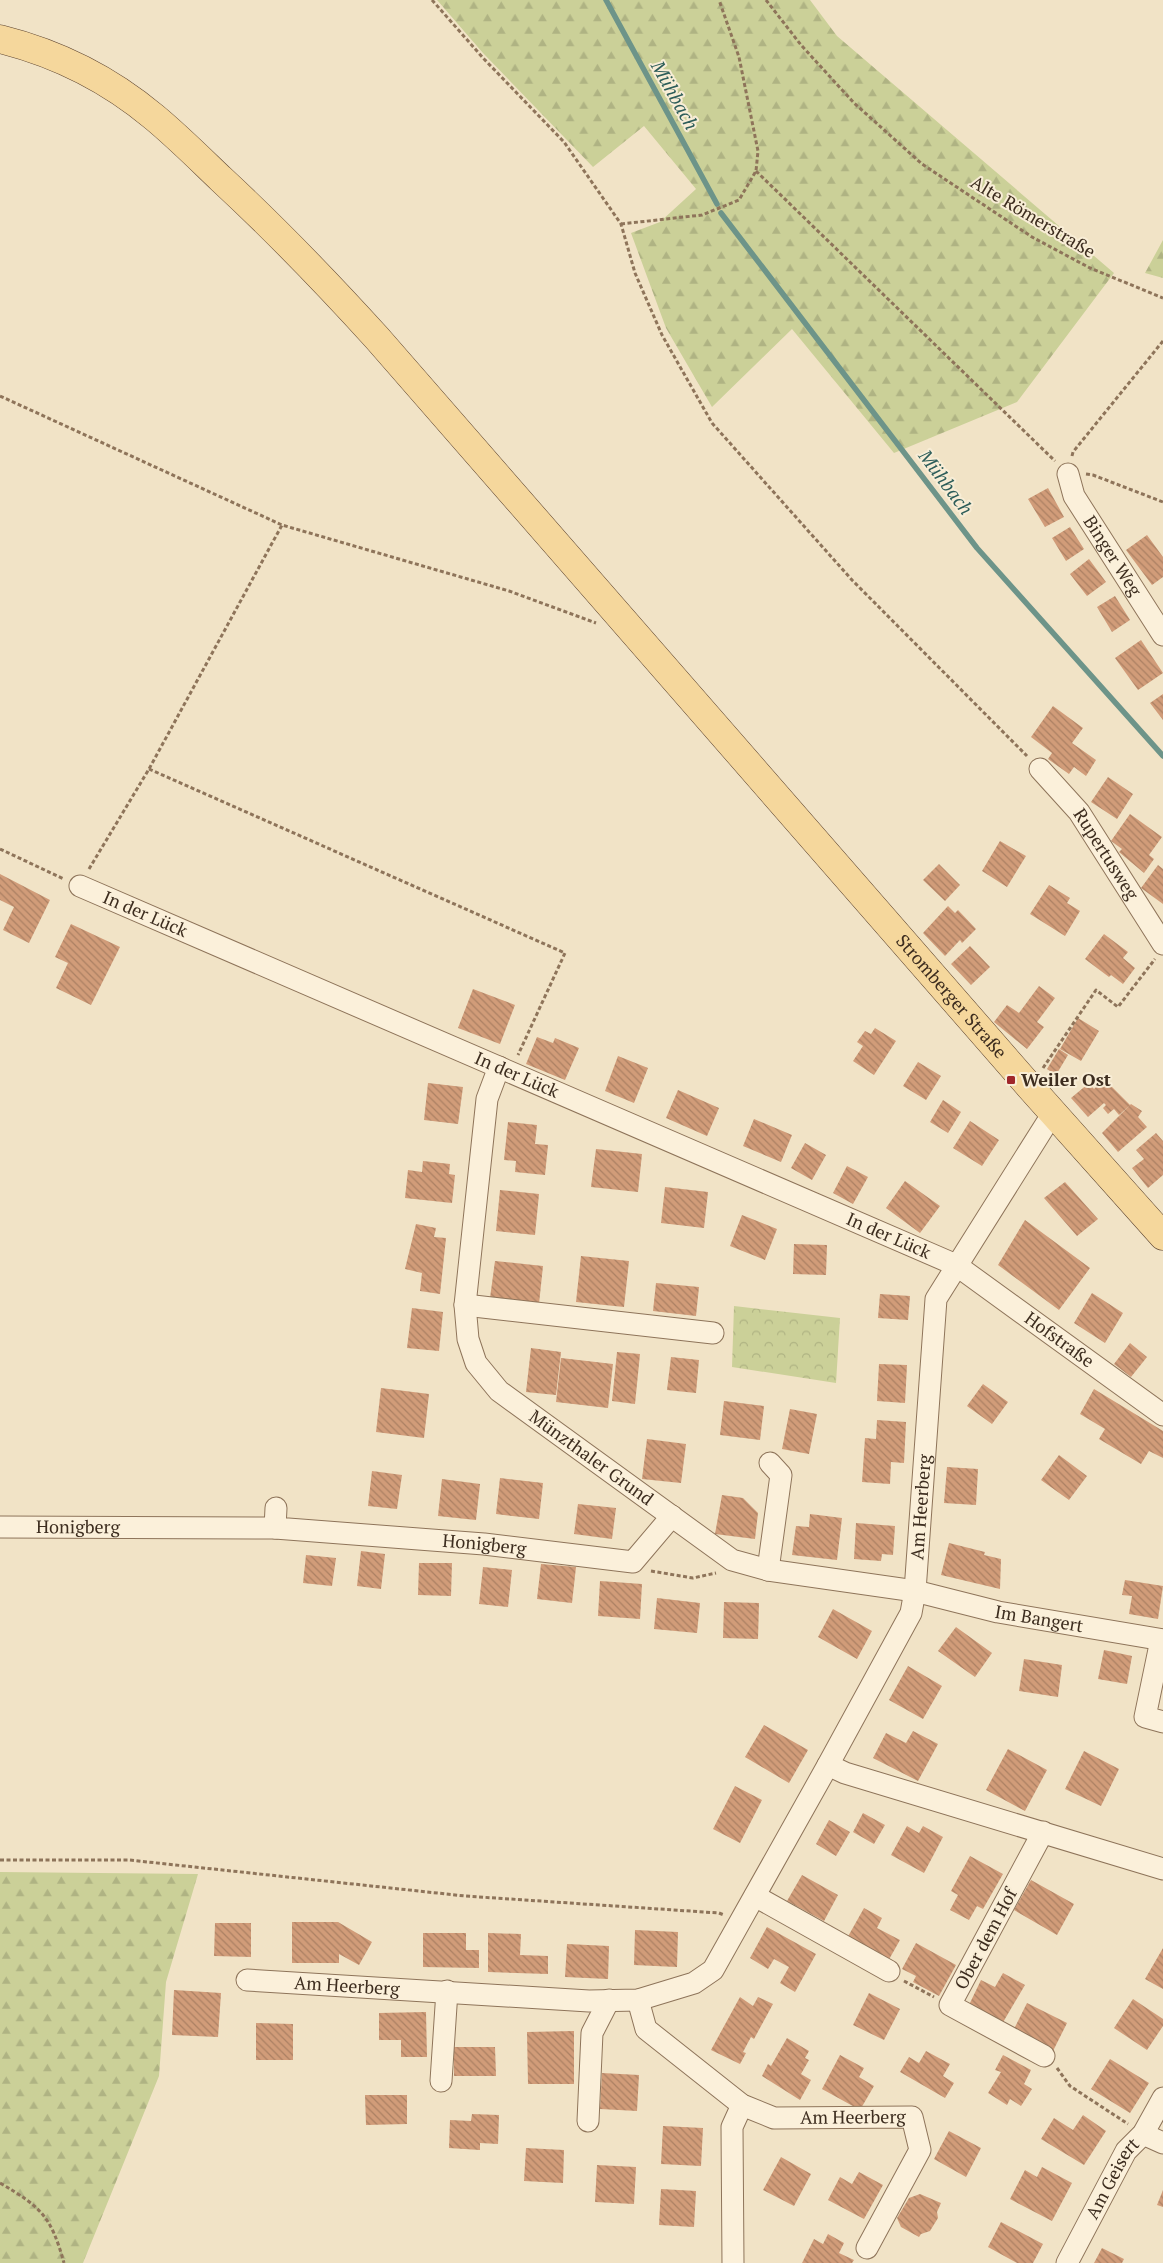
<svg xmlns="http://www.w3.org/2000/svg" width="1163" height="2263" font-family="'PT Serif',serif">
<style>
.forest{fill:url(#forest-firs)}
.park{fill:url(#park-crowns)}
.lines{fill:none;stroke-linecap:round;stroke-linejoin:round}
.stream{stroke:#6d9489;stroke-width:5.5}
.building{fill:url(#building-back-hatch)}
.minor-casing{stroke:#8e745a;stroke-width:23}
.major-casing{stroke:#5b422e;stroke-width:29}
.path{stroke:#8e745a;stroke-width:3;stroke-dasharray:4 2.5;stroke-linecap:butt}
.minor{stroke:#fbf0da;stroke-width:21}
.major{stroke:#f5d79c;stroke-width:28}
.poi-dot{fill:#a0262a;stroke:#f8edd6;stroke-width:2}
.labels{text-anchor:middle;stroke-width:4;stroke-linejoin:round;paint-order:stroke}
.street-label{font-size:18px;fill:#3d2d1f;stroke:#f8edd6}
.poi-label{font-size:18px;font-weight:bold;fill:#3d2d1f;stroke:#f8edd6;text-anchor:start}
.water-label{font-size:19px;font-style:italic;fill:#2d5d59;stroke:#f8edd6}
</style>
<defs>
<pattern id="forest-firs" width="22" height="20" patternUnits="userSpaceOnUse" patternTransform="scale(1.25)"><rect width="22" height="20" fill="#cbd098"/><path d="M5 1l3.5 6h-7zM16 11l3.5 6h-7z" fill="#afb383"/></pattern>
<pattern id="park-crowns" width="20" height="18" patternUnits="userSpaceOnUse" patternTransform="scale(1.25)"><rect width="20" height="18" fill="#cbd098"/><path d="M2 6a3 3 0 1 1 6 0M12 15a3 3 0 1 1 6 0" fill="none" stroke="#afb383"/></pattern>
<pattern id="building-back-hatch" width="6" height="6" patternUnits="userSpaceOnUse" patternTransform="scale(1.25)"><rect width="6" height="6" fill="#d19c79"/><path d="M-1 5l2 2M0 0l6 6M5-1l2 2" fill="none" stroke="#ab8063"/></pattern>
</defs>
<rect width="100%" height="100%" fill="#f1e3c6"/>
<path class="forest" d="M437,0H810L837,36L1114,273L1017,402L894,453L792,329L712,407L666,328L631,233L660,222L696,189L644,126L593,167L483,53Z
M1163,240V278L1145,273Z
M0,1872L198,1874L166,1982L159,2076L83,2263H0Z"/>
<path class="park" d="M734,1306L840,1318L836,1383L732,1367Z"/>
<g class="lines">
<path class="stream" d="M606,0L717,204
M721,213L977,548L1163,756"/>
</g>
<path class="building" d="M1048,488L1064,517L1045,527L1028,499Z
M1070,527L1084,549L1066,561L1052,538Z
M1147,535L1163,557V577L1152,585L1126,550Z
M1089,559L1106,582L1087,596L1070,574Z
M1115,596L1130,620L1112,632L1097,607Z
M1141,640L1163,673L1138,690L1115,658Z
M1163,694V720L1150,703Z
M1053,706L1083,728L1072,743L1096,760L1086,776L1074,767L1069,774L1048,759L1052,753L1031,737Z
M1108,777L1133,794L1117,819L1091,802Z
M1130,814L1162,837L1149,855L1154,859L1144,873L1119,852L1122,849L1111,841Z
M1000,841L1026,856L1007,887L982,871Z
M939,864L960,885L945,901L923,880Z
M1158,865L1163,869V904L1141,888Z
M0,874L50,900L29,943L3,930L14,907L0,900Z
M1049,885L1070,898L1067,903L1080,911L1065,936L1030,914Z
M948,906L955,913L958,910L976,929L962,943L960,940L945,956L923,933Z
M71,924L120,947L91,1005L56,988L68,963L55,957Z
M1104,934L1128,952L1123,958L1135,968L1123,984L1111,975L1109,977L1085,959Z
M970,946L990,967L971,985L951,964Z
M1039,986L1055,998L1037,1022L1044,1027L1027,1049L994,1022L1007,1005L1019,1013Z
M473,989L515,1005L500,1044L458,1028Z
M1078,1018L1099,1031L1081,1061L1060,1049Z
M875,1028L896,1041L874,1075L853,1061L863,1046L857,1042L865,1031L871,1034Z
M537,1037L553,1043L555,1038L579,1048L565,1080L526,1064Z
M1059,1049L1068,1055L1056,1075L1047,1069Z
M618,1056L648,1068L634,1103L605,1091Z
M918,1062L941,1076L926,1100L903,1086Z
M1107,1082L1130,1105L1119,1115L1114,1109L1108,1114L1103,1108L1106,1105L1104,1103L1088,1117L1071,1098L1089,1083L1094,1089L1100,1083L1103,1087Z
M428,1083L463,1087L458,1124L424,1120Z
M678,1090L719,1108L707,1136L666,1118Z
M943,1100L961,1112L948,1133L930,1122Z
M1131,1104L1142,1111L1138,1117L1147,1127L1118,1152L1102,1133Z
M754,1119L792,1135L781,1162L743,1146Z
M970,1121L999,1140L982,1166L953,1148Z
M508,1122L537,1125L535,1144L548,1145L545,1175L515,1172L516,1161L504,1160Z
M1156,1133L1163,1141V1175L1148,1188L1132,1168L1144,1159L1136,1150Z
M805,1143L826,1155L812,1180L791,1168Z
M596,1149L642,1154L638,1192L591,1187Z
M423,1161L450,1164L449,1174L455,1175L452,1203L405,1198L408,1170L422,1172Z
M847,1166L868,1177L853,1204L833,1193Z
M905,1181L940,1206L920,1233L886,1208Z
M1065,1182L1098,1219L1077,1236L1044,1198Z
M665,1187L708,1192L704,1228L661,1223Z
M500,1190L539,1194L535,1235L496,1231Z
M742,1215L777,1229L765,1260L730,1246Z
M1025,1220L1090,1268L1059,1310L998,1265Z
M416,1224L436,1228L434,1237L446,1238L440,1294L420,1291L422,1273L405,1269Z
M794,1244L827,1245L826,1275L793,1274Z
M581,1256L629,1261L624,1307L576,1302Z
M495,1261L543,1266L539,1304L490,1298Z
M656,1283L699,1287L696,1316L653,1311Z
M1092,1293L1123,1313L1105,1343L1074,1323Z
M880,1294L910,1296L908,1320L878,1318Z
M412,1308L443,1312L439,1351L407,1348Z
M1130,1343L1147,1357L1131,1377L1114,1364Z
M531,1348L561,1352L556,1395L526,1392Z
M617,1352L640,1354L635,1404L612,1401Z
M671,1357L699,1360L696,1393L667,1390Z
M561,1358L613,1364L608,1408L556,1402Z
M879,1364L907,1365L905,1403L877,1401Z
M983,1384L1008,1402L992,1424L967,1406Z
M381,1388L429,1394L424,1438L376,1432Z
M1094,1389L1163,1431V1458L1149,1451L1141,1464L1099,1439L1105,1429L1080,1414Z
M724,1401L764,1406L760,1440L720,1435Z
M790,1409L817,1414L809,1454L782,1449Z
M877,1420L906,1422L904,1463L891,1462L890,1484L862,1482L865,1438L876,1439Z
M647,1439L686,1444L681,1483L642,1479Z
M1059,1455L1087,1476L1069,1500L1041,1480Z
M947,1467L978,1469L976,1505L944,1503Z
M372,1471L402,1475L397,1509L368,1506Z
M500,1478L543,1483L539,1519L496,1514Z
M442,1479L480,1484L476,1520L438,1516Z
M722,1495L743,1498L758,1513L755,1539L715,1534Z
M578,1504L616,1508L612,1539L574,1534Z
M810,1514L842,1518L837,1560L792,1555L796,1526L809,1527Z
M856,1523L895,1526L893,1555L882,1554L881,1561L854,1559Z
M949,1543L985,1552L984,1555L1001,1559L1000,1589L941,1575Z
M361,1551L385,1554L381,1589L357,1586Z
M306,1555L336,1558L332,1586L303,1583Z
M419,1563H452L451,1596L418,1595Z
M541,1564L576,1567L572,1603L537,1599Z
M483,1567L512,1570L508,1607L479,1604Z
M1125,1580L1163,1586L1158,1619L1129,1614L1132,1596L1122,1595Z
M600,1581L642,1584L640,1619L598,1616Z
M657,1598L700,1603L697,1633L654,1629Z
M724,1602L759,1603L758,1639L723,1638Z
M833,1609L872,1631L857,1659L818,1637Z
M956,1627L992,1653L975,1677L938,1651Z
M1104,1650L1132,1656L1127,1684L1098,1679Z
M1024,1659L1062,1665L1058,1697L1019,1691Z
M908,1666L942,1686L923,1719L889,1700Z
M764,1725L808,1750L789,1783L745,1757Z
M913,1731L938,1744L918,1781L873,1758L886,1733L906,1743Z
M1008,1749L1047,1770L1025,1811L986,1790Z
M1084,1751L1119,1769L1101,1806L1065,1789Z
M735,1786L762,1800L740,1843L713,1829Z
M863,1813L885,1825L874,1844L853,1832Z
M829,1820L850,1832L836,1856L816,1844Z
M907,1826L919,1833L923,1826L943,1837L924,1873L891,1855Z
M970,1856L1003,1874L983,1909L977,1906L969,1920L950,1910L958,1895L951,1891Z
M802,1875L838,1895L824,1921L787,1901Z
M1031,1880L1074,1904L1057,1935L1014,1910Z
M864,1908L882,1918L877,1928L900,1940L887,1963L846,1940Z
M292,1922H338L372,1942L359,1965L339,1954V1963H292Z
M215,1923H251V1957L214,1956Z
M767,1927L816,1954L795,1992L780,1983L789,1967L774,1959L768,1969L750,1958Z
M635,1930L678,1932L677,1967L634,1965Z
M423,1933H466V1950H479V1968L423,1967Z
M488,1933L521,1934L520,1955L548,1956V1974L488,1972Z
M916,1943L956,1965L939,1996L913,1982L916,1976L902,1969Z
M567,1944L609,1946L608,1979L565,1977Z
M1163,1948V1989L1145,1979Z
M1003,1973L1025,1985L1002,2024L968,2007L981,1980L995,1987Z
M174,1990L221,1993L218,2037L172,2035Z
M869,1993L900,2009L884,2040L853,2025Z
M740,1997L753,2006L758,1997L773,2004L754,2039L751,2037L743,2052L746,2053L740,2064L711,2050Z
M1133,1999L1163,2019V2026L1147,2050L1114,2028Z
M1027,2003L1067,2023L1053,2051L1013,2031Z
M426,2012L427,2057H401V2040H379V2013Z
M256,2023L293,2024V2060H256Z
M574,2031V2084H528L527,2032Z
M787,2038L809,2051L805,2058L809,2060L801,2074L811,2080L800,2100L762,2076L768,2064L771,2066Z
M454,2047H495L496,2076H454Z
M926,2051L950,2064L943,2076L954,2083L945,2098L900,2072L909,2057L919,2063Z
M840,2055L864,2068L859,2077L874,2086L860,2110L822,2089Z
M1003,2055L1031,2070L1024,2084L1032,2089L1021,2106L1010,2099L1007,2105L988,2093L1001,2072L995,2070Z
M1110,2059L1149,2083L1130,2113L1091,2089Z
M602,2073L639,2075L637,2111L600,2109Z
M365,2095H407V2124L366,2125Z
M472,2114L499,2115L498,2144L480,2143V2150L449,2148L450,2120L471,2121Z
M1083,2115L1106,2131L1084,2165L1041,2139L1054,2118L1073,2130Z
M663,2126L703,2128L701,2166L661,2164Z
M949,2131L981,2148L966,2177L934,2159Z
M526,2148L564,2150L563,2183L524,2181Z
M781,2157L811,2174L794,2206L763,2190Z
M597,2165L636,2167L634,2204L595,2202Z
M1042,2167L1072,2183L1052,2221L1010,2199L1025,2170L1037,2177Z
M859,2172L883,2185L864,2219L828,2200L840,2177L852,2184Z
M661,2189L696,2191L694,2227L659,2225Z
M1163,2190V2207L1157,2205Z
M920,2194L941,2203L937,2212L938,2218L930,2231L921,2234L919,2237L901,2227L897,2218L909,2198Z
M1001,2222L1043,2244L1033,2263H1017L988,2247Z
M828,2234L844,2243L839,2253L854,2260L852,2263H802L814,2239L823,2244Z
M1102,2248L1124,2259L1122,2263H1094Z"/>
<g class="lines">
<g class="minor-casing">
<g id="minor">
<path id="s1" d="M1068,474L1074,496L1163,635"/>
<path id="s2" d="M1040,769L1079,812L1163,944"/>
<path id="s3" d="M80,886L956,1265L1163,1415"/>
<path id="s4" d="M499,1067L487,1099L465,1305L468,1339L476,1363L499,1391L732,1560L768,1570L915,1591L998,1612L1163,1640"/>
<path d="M465,1305L713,1333"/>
<path id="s5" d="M276,1508L275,1528L484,1544L633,1562L672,1516"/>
<path id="s6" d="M0,1527L275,1528"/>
<path d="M768,1570L781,1475L770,1463"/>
<path d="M1161,1640L1145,1717L1163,1722"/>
<path d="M828,1765L845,1773L1163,1869"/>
<path d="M1043,1832L950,2005L1044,2056"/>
<path d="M755,1896L889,1971"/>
<path id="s7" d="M247,1980L589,2001L638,2000L694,1983L713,1970L828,1765L911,1613L915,1591L936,1299L1046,1124L1056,1116"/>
<path id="s8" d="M638,2000L646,2029L742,2105L774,2118L912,2117L920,2150L867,2248"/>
<path d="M441,2081L447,1991"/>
<path d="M588,2121L592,2033L609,2000"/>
<path d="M1143,2134L1163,2143"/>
<path d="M733,2263L732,2127L742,2105"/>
<path id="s9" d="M1067,2263L1126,2151L1143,2134L1163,2098"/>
</g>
</g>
<g class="major-casing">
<g id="major">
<path id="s10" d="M0,39C56,53 110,80 154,117C177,136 199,158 221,179C276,230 327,283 377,338L1030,1087L1163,1236"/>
</g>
</g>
<path class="path" d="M432,0L484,59L564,142L621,224L635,273L662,335L712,423L852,580L1027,756
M766,0L801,45L854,103L922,164L1032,237L1090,268L1163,298
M756,171L1055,461
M621,224L702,215L739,200L756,171L758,151L739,57L719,0
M0,396L282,525L509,591L596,623
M1072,456L1073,452L1163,341
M1086,474L1093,475L1163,502
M149,769L565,953L518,1055
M0,849L64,879
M89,869L149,769L282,525
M1043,1068L1096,990L1118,1007L1155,959
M651,1571L693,1578L716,1573
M0,1860H129L465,1896L719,1913L724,1915
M904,1981L934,1997
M1057,2068L1070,2086L1128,2124
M0,2183C41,2207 51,2216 64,2263"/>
<use href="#minor" class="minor"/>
<use href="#major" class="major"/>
</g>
<rect class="poi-dot" x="1006" y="1075" width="10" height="10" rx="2.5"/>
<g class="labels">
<g class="street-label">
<text transform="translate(1033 217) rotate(31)" y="6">Alte Römerstraße</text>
<text dy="6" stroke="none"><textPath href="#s1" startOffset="94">Binger Weg</textPath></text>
<text dy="6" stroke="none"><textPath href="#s2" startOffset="108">Rupertusweg</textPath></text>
<text dy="6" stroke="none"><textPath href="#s3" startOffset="71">In der Lück</textPath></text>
<text dy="6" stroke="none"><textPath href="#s10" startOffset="1362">Stromberger Straße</textPath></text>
<text dy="6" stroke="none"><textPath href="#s3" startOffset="476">In der Lück</textPath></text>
<text dy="6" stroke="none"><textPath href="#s3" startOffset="881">In der Lück</textPath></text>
<text dy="6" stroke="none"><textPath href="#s3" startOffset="1082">Hofstraße</textPath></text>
<text dy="6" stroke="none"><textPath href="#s4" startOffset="451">Münzthaler Grund</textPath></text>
<text dy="6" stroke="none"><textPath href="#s7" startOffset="988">Am Heerberg</textPath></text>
<text dy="6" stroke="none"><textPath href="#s6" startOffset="78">Honigberg</textPath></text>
<text dy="6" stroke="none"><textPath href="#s5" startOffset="230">Honigberg</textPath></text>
<text dy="6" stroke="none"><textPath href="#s4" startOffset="938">Im Bangert</textPath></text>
<text transform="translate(986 1939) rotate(-62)" y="6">Ober dem Hof</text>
<text dy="6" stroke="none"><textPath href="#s7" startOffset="100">Am Heerberg</textPath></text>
<text dy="6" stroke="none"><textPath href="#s8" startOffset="266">Am Heerberg</textPath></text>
<text dy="6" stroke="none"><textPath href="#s9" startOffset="96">Am Geisert</textPath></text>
</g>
<g class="poi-label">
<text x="1021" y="1086">Weiler Ost</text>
</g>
<g class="water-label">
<text transform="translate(675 95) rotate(61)" y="7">Mühbach</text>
<text transform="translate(946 482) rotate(53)" y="7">Mühbach</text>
</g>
</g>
</svg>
